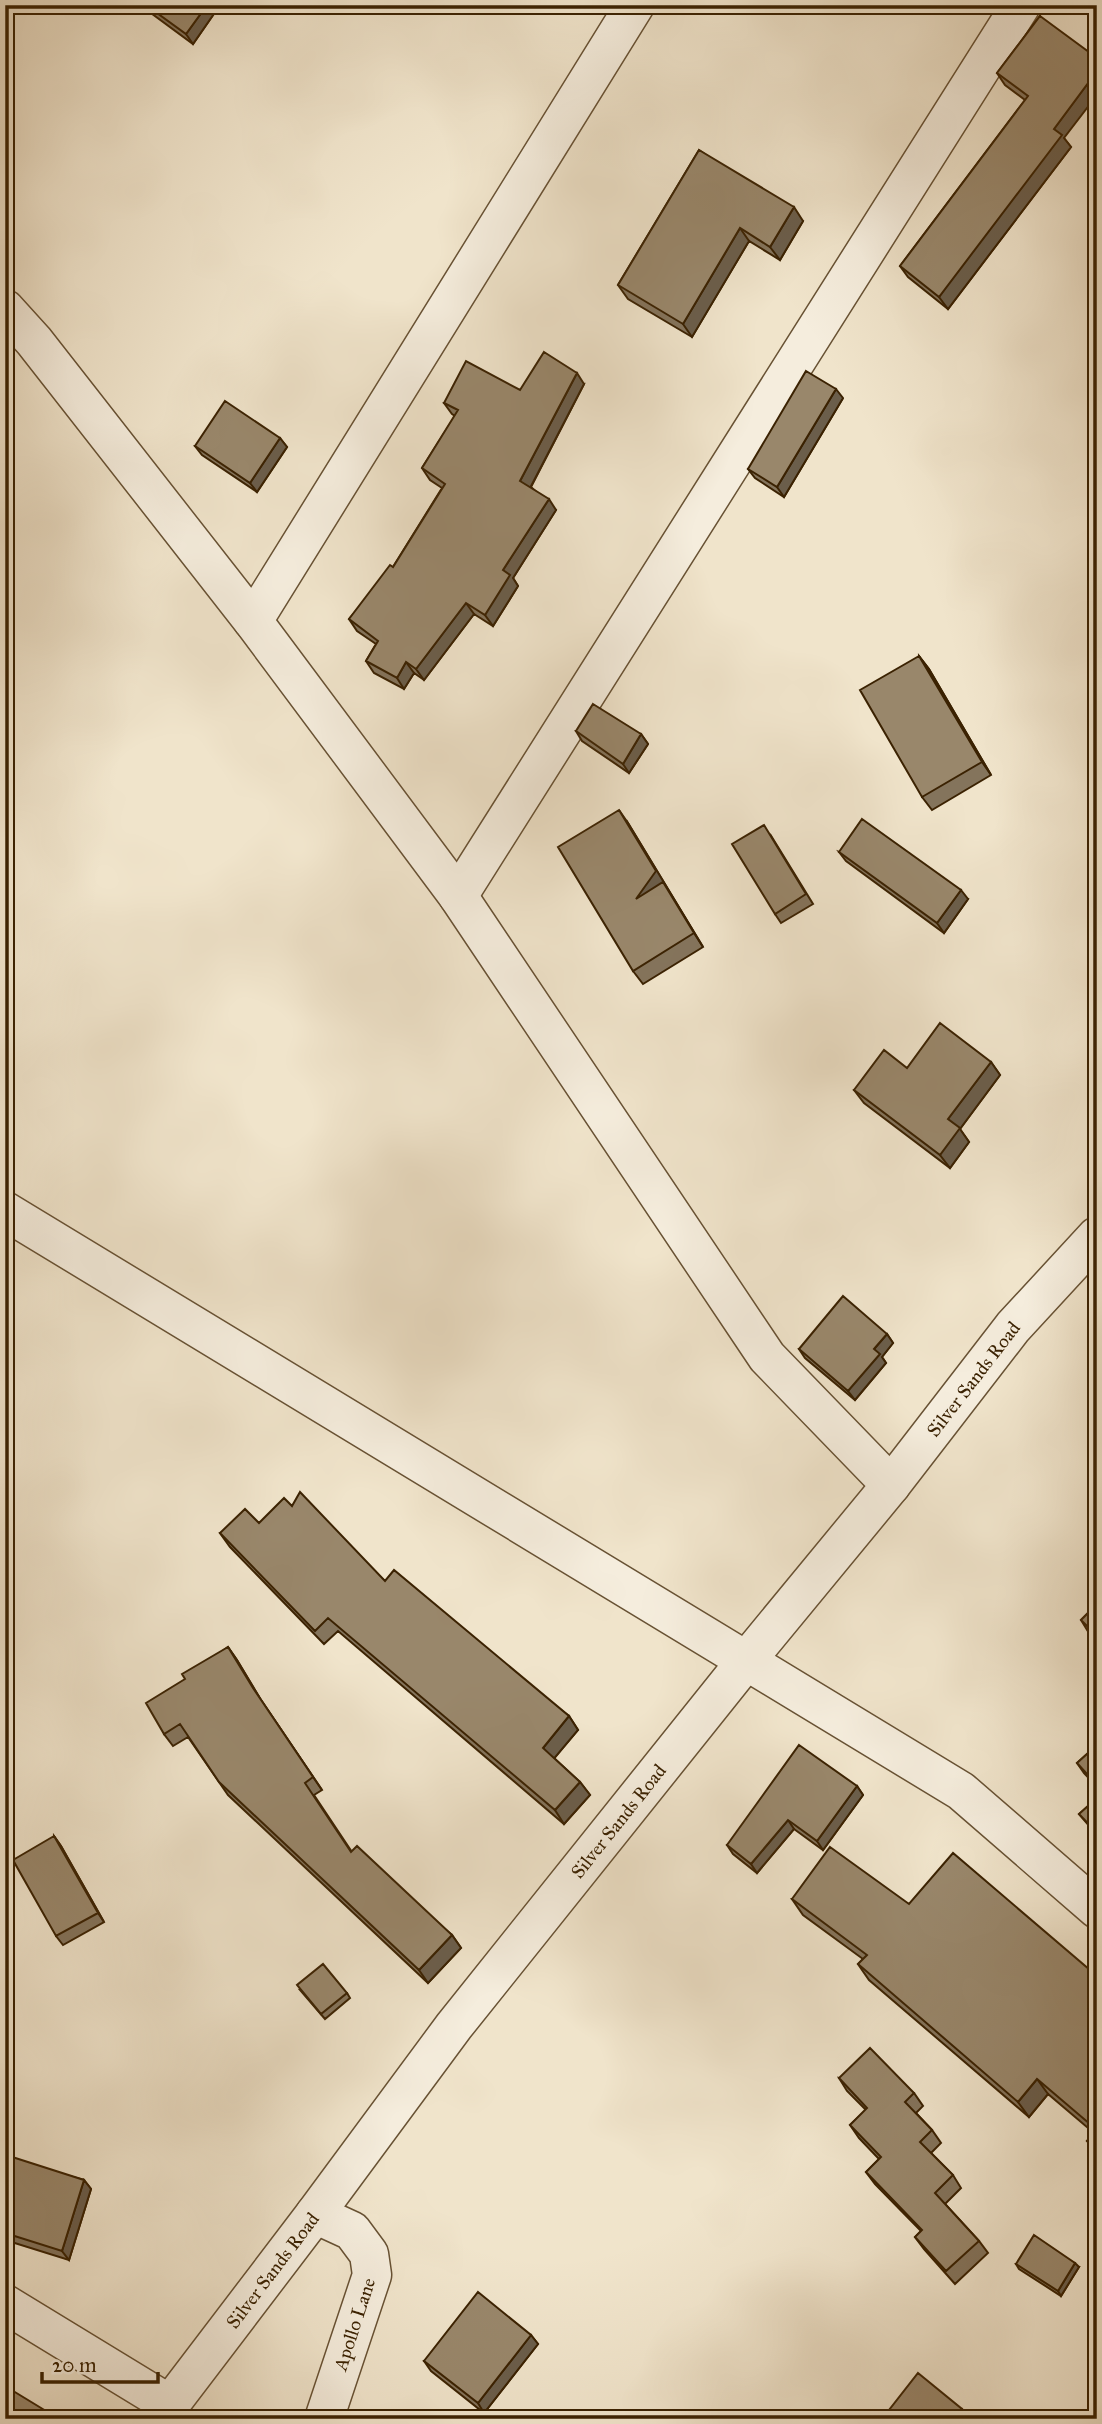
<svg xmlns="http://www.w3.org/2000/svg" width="1102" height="2424" font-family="'IM FELL Great Primer',serif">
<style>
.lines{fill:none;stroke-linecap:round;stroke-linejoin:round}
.minor-casing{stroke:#685234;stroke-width:41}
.minor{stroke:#f5eddd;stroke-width:38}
.wall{fill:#84745c;stroke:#3b2202;stroke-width:2}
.shaded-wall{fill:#6b5e4b;stroke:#3b2202;stroke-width:2}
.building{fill:#99876b;stroke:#3b2202;stroke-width:2}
.labels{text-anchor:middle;stroke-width:7;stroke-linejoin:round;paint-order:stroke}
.street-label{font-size:19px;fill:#3b2202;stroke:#f5eddd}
</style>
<rect width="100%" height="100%" fill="#f0e4cb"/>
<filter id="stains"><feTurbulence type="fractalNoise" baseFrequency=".00286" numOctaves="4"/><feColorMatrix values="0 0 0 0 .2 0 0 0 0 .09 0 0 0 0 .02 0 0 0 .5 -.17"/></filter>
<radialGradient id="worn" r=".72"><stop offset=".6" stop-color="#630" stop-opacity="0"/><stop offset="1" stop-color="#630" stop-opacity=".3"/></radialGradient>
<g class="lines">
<g class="minor-casing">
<g id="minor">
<path d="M5,309L34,341L253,621L458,896L767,1357L891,1485"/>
<path d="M253,621L635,5"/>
<path d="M458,896L1021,5"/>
<path d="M5,1211L961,1791L1097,1909"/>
<path d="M315,2214L352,2231L369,2254L372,2275L324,2419"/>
<path d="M5,2304L169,2404"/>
<path id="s1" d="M159,2419L315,2214L454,2026L746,1661L891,1485L1013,1327L1097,1236"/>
</g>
</g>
<use href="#minor" class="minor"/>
</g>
<path class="wall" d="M140,5H220L193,44Z
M1040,16L1064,138L1071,147L948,309L908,277L900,266L1025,100L1005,85L997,73Z
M699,150L803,221L780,260L749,241L692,337L628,299L618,285Z
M584,384L531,487L556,510L513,578L518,586L493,626L474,614L424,680L414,673L404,689L374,673L366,661L376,644L357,631L349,619L393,567L442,488L430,480L422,468L455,416L452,414L444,403L520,390Z
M843,398L784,497L755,478L748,469Z
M280,438L287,447L257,492L202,455L195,446Z
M919,656L929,669L991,775L932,810L922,797Z
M576,731L641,734L648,744L629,773L582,741Z
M628,823L703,947L643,984L633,971Z
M770,834L813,904L781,923L775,914Z
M839,852L968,899L944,933L846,861Z
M991,1062L1000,1075L960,1129L969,1142L950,1168L864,1103L854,1090L907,1068Z
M887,1334L893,1343L882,1357L886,1363L855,1400L805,1358L799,1349Z
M292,1506L385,1581L569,1716L578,1730L554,1758L580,1782L590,1795L564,1824L338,1631L324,1644L230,1547L220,1533L259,1523Z
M1097,1604V1640L1089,1633L1081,1620Z
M228,1647L237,1660L261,1700L322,1790L314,1795L352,1852L452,1935L461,1948L428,1983L228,1795L188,1737L173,1746L164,1734L185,1679Z
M1097,1745V1787L1084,1773L1077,1763Z
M857,1786L863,1795L823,1850L794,1829L757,1873L733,1854L727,1845Z
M1097,1798V1835L1079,1814Z
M54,1836L61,1846L104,1922L63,1945L56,1936Z
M792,1899L909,1904L1097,1976V2154L1087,2141L1094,2133L1048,2094L1029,2117L869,1980L858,1964L863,1959L803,1915Z
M300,1990L347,1993L350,1998L325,2019Z
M839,2078L914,2093L923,2106L916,2113L932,2130L941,2143L931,2153L953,2175L961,2188L945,2204L979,2241L988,2253L955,2284L924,2249L915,2237L921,2231L875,2184L866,2172L879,2159L859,2138L850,2125L866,2110L847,2091Z
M5,2159L84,2180L91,2189L69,2260L5,2240Z
M1016,2264L1079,2267L1061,2296L1019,2269Z
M531,2335L538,2344L484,2413L431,2371L424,2361Z"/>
<path class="shaded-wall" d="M207,5H220L193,44L186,34Z
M1097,71V95L1064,138L1071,147L948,309L939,297L1054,129Z
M794,207L803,221L780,260L770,247Z
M740,228L749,241L692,337L683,324Z
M577,373L584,384L528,492L520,481Z
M836,389L843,398L784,497L777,487Z
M280,438L287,447L257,492L250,483Z
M549,499L556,510L513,578L518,586L493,626L485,615L503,570Z
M466,603L474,614L424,680L416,669Z
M919,656L929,669L991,775L982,762Z
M406,662L414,673L404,689L397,678Z
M641,734L648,744L629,773L623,764Z
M619,810L628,823L703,947L694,933L636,899Z
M961,890L968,899L944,933L937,923Z
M991,1062L1000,1075L960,1129L969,1142L950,1168L940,1155L948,1119Z
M887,1334L893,1343L882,1357L886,1363L855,1400L848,1391L874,1349Z
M228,1647L237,1660L261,1700L322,1790L253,1688Z
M569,1716L578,1730L552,1761L543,1748Z
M580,1782L590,1795L564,1824L555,1810Z
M857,1786L863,1795L823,1850L817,1841Z
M788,1820L794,1829L757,1873L751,1864Z
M54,1836L61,1846L104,1922L98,1913Z
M452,1935L461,1948L428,1983L419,1970Z
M1037,2079L1048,2094L1029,2117L1018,2102Z
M84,2180L91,2189L69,2260L62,2251Z
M1075,2263L1079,2267L1061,2296L1058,2291Z
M531,2335L538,2344L484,2413L478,2403Z
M962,2409L969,2418L954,2419Z
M46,2411L51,2419H41Z"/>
<path class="building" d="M146,5H207L186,34Z
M1040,16L1097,58V71L1054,129L1062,135L939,297L900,266L1028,96L997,73Z
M699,150L794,207L770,247L740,228L683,324L618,285Z
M544,352L577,373L520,481L549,499L503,570L510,575L485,615L466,603L416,669L406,662L397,678L366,661L378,641L349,619L390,565L393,567L445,484L422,468L458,410L444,403L466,361L520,390Z
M806,371L836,389L777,487L748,469Z
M225,401L280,438L250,483L195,446Z
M919,656L982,762L922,797L860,690Z
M593,704L641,734L623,764L576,731Z
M619,810L656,871L636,899L663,882L694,933L633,971L558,847Z
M862,819L961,890L937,923L839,852Z
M764,825L806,894L775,914L732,844Z
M940,1023L991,1062L948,1119L960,1128L940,1155L854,1090L884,1050L907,1068Z
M843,1296L887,1334L874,1349L880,1354L848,1391L799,1349Z
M300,1492L385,1581L394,1570L569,1716L543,1748L580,1782L555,1810L328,1618L315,1631L220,1533L245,1509L259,1523L284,1498L292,1506Z
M1097,1604V1636L1081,1620Z
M228,1647L253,1688L313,1777L305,1783L351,1852L357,1846L452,1935L419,1970L219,1782L180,1724L164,1734L146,1703L185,1679L182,1674Z
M799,1745L857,1786L817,1841L788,1820L751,1864L727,1845Z
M1097,1745V1785L1077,1763Z
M1097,1798V1833L1079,1814Z
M54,1836L98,1913L56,1936L13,1860Z
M830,1847L909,1904L953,1853L1097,1976V2149L1087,2141L1097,2130L1037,2079L1018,2102L858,1964L867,1955L792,1899Z
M323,1964L347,1993L321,2014L297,1985Z
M870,2048L914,2093L905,2102L932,2130L920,2142L953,2175L935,2193L979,2241L946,2271L915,2237L922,2230L866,2172L881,2157L850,2125L867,2108L839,2078Z
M6,2155L84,2180L62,2251L5,2233V2159Z
M1034,2235L1075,2263L1058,2291L1016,2264Z
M478,2292L531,2335L478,2403L424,2361Z
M918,2373L962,2409L954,2419H882Z
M5,2386L46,2411L41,2419H5Z"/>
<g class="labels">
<g class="street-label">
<text dy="7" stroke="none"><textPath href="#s1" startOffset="1321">Silver Sands Road</textPath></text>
<text dy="7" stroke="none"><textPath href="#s1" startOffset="754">Silver Sands Road</textPath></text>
<text dy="7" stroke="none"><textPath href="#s1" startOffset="187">Silver Sands Road</textPath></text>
<text transform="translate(354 2324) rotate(-72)" y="7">Apollo Lane</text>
</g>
</g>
<rect width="1102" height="2424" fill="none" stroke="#f0e4cb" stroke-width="28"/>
<rect x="7" y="7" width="1088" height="2410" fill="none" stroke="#3b2202" stroke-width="3.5"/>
<rect x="14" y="14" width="1074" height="2396" fill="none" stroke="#3b2202" stroke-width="2"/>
<path d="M42 2372v10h116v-10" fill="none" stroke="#3b2202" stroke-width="3.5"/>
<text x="52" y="2372" font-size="21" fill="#3b2202" stroke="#f5eddd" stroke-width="5" paint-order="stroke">20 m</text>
<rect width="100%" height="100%" filter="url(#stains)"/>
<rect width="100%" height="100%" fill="url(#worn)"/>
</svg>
